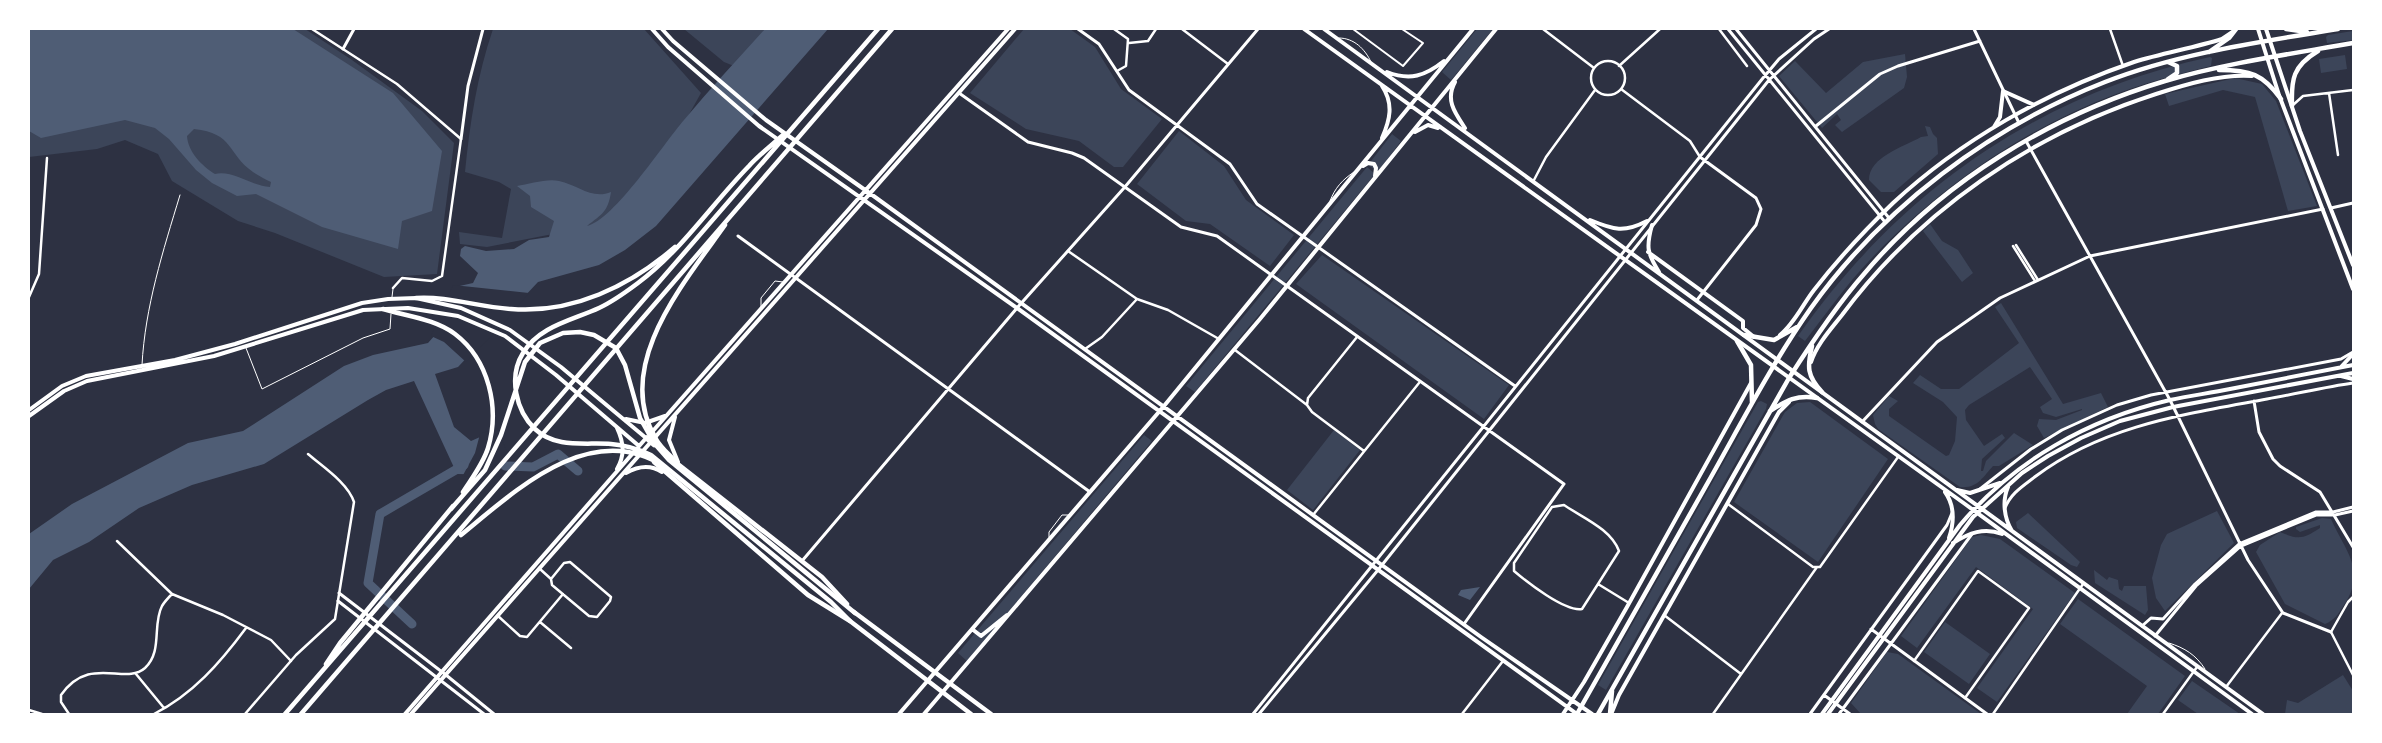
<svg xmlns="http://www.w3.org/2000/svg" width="2382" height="743" font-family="'DejaVu Sans',sans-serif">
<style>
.green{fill:#3c4559}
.water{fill:#4f5d75;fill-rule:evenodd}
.pier{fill:#2d3142}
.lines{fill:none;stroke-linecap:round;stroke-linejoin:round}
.river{stroke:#4f5d75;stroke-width:9}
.service{stroke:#fff;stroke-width:1}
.pedestrian{stroke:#fff;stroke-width:2}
.minor{stroke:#fff;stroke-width:2.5}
.tertiary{stroke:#fff;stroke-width:3}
.secondary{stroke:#fff;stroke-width:4}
.primary{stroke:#fff;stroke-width:4.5}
.trunk{stroke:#fff;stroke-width:4.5}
</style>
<rect width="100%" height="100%" fill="#2d3142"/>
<path class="green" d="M29,29H305L352,60L422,111L454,143L437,274L384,277L275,233L238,221L172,181L158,154L125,140L97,149L29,157Z
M493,29H644L701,93L678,134L630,199L595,228L553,234L487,247L460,244L459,232L502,238L511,189L499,182L465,172C470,122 477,76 493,29Z
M684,29H767L739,68L724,62Z
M1024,29H1070L1095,47L1121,89L1162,119L1123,167H1114L1079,141L1026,129L970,93Z
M1477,29H1493L1451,80L1442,72Z
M2353,31V40L2327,43L2326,37L2328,35Z
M1905,54L1907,77L1904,88L1842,132L1835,125L1841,120L1837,114L1822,128L1779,76L1795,61L1826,93L1863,62Z
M2345,55L2347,69L2321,73L2319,59Z
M2210,57L2212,58L2211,66C2179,74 2147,82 2116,94C2023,129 1938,188 1869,261C1846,285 1826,314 1805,341L1798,336C1898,193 2038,94 2210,57Z
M2235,78L2262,84L2276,101L2317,206L2288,211L2255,97L2223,90L2169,106L2165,94Z
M1925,126L1930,127L1933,134L1937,138L1938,154L1894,192H1881L1869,180C1869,157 1903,147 1921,137L1928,136Z
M1179,131L1224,166L1246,200L1294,235L1270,266L1210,224L1186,221L1137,184Z
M1392,134L1401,141L1378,172L1368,165Z
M1367,167L1375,174L1195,392L1186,386Z
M1930,224L1942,241L1958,250L1973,273L1962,282L1923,231Z
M1322,255L1509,385L1484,419L1296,284Z
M2001,303L2063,404L2101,393L2108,407L2044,438L2037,426L2039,419L2056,420L2082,410V409L2056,417L2043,413L2040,407L2052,399L2030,367L1969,405L1965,410L1966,420L1984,446L2002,434L2005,438L1982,459L1981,471H1983L1986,461L2014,433L2033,445L1999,466H1993C1983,477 1977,489 1960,487L1878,429L1875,424L1873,415L1889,396L1898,401L1889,409V416L1946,456L1949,455L1955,441L1957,417L1943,402L1913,383L1920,375L1941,389H1959L2019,343L1995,307Z
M1761,401L1767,404L1766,409L1606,690L1598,685L1758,402Z
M1810,402L1888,459L1818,562L1734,502L1785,412L1797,403Z
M1334,430L1360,450L1313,510L1287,490Z
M1144,435L1152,441L967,661L958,653Z
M2217,511L2234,543L2165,611L2156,598L2152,578L2161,545L2167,534Z
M2028,513L2080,562L2077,567L2071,565L2017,528L2016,522Z
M2322,518L2331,519C2345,551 2367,570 2344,605C2338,614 2335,620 2325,624L2285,604L2256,552L2260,545L2280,532C2299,540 2303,539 2320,528V525L2300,532L2296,529V527Z
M1981,535L2000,539L2075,593L1997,702L1977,688L2033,609L1976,567L1917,648L1901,636L1972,537Z
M2094,570L2107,580L2109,577L2118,580L2119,589L2122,591L2124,586H2146L2148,610L2145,615L2095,583Z
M2078,599L2185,676L2158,714H2127L2147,686L2060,624Z
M1945,622L1990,654L1969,684L1924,652Z
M1887,652L1898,654L1981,714H1861L1851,703Z
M2343,675L2353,691V714H2285L2287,700L2298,703Z
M2192,681L2240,714H2198L2178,700Z"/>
<path class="water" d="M29,29H293L393,93L442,151L432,211L402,221L398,249L322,227L256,194L237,196L212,183L196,170L169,139L155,128L125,120L41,138L29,131ZM194,129C234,133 227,154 253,172C259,176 265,179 271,182L270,187C251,186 233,170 215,174C202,166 188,152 187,136Z
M765,29H828L656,226L625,250L599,265L538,282L458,367L435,374L454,427L471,441L496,430L515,475L457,474L414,381L386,390L368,400L264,464L192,485L139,508L89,542L53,560L29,589V534L72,504L188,443L243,431L344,366L373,355L428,343L436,334L455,287L473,283L478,273L460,256L461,249L465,246L486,251L514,249L529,240L549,237L554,221L531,207L530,196L517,186C529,184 548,178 559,181C578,185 592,200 611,192C608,212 602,214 587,226C614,220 664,143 684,120C710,89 738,59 765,29Z
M1480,587L1470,600L1458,595L1461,590Z"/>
<path class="pier" d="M453,285L529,293L504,323L466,362L444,342L431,336Z
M497,428L517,476L462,477L475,453L480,434Z"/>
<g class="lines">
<path class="river" d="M505,466L533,467L558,454L578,471
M412,624L368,583L380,514L464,465"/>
<path class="service" d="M1339,38C1354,38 1365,49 1371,62
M1330,201C1335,188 1342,180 1354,172
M392,297L393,289
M761,307V298L775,281L783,282
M246,348L262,389L363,338L390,329L391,314
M142,365C145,307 163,251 180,195
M1049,537V532L1062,515H1069
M2169,643C2185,648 2196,655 2205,669"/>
<path class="pedestrian" d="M1353,29L1403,66L1423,43L1402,29"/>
<path class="minor" d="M312,29L397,84L461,139L442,276L432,281L402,278L393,288
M1114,29L1128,39L1126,66L1117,71
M1182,29L1228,64
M1543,29L1594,68
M1719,29L1747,66
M2110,29L2123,66
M1129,43L1148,41L1156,29
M1591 78a17 17 0 1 1 34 0a17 17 0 1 1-34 0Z
M1619,66L1660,29
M1621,89L1690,141L1700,157
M2329,93L2338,155
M2293,105L2303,96L2353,90
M1534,180L1546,157L1595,90
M2016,245L2038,280
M2013,246L2035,281
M1068,251L1137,299
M29,297L39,274L47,158
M1357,337L1308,398L1307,405L1312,412L1364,451
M1085,349L1102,337L1137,299L1168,310L1219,339
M1235,350L1307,405
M1728,504L1813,567H1820L1898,457
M1313,515L1419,383
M117,541L172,594L223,615L271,640L291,661
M540,569L551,579L564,563L570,562L611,597L610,601L597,617L589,616L552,585L551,579
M1598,584L1582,609C1565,612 1527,582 1514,571V563L1552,507L1564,505C1583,518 1611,529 1619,551L1598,584L1629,603
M2353,597L2348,602L2331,632L2353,675
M1664,615L1741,674
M498,616L520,636L527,637L563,594
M540,622L571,648
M1914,661L1978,571L2029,608L1965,698
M136,674L164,708
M2226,687L2282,613
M29,710L42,714
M69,714L61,702V695C90,654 125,686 145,668C163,651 152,625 162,606C165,601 169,597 172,594
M154,714C193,694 220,663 246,628
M245,714L296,655L335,619L354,502C348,483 323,467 308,454
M1462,714L1503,661
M1713,714L1817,567
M1993,714L2083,584
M2163,714L2197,667"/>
<path class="tertiary" d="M1078,29L1099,44L1129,90L1230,164L1257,204L1515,386
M1728,29L1885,222
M1736,29L1889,218
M1974,29L2019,123
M343,49L354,29
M959,93L1028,142L1072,153L1084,158L1181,227L1217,236L1564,484L1464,624
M1816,126L1880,74L1898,66L1980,41
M461,139L468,86L483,29
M2026,141L2170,400L2248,560L2283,613L2331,632
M2331,208L2353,203
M738,236L1090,492
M1697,300L1756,225L1761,209L1756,198L1700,157
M2254,401L2259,432L2273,459L2280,466L2320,492L2353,547
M1862,422L1937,342L2000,298L2090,256L2323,209
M1980,489L2031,449L2062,430L2117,405L2151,395L2341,359L2353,352
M2005,508C2011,493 2023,486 2036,476C2104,425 2186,414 2267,399C2296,394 2325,387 2353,383
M802,561L1017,308L1124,188L1258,29
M339,593L446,675L494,714
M338,601L484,714
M2142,626L2151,618L2163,619L2195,584L2239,544L2316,512H2333L2353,507
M1871,629L1987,714
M2155,636L2196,586L2241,546L2316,515H2335L2353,511
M1824,695L1850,714
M1253,714L1763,78L1779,59L1816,29
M1259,714L1378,570L1769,80L1814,39L1829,29
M1810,714L1947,525L1952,513
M1839,714L1972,534"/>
<path class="secondary" d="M652,29L668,47L759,126L1017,308L1577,714
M662,29L673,41L766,120L875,197L1481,637L1592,714
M1304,29L1965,504L2252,714
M1324,29L2263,714
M2258,29L2279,95L2353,289
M2266,29L2300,131L2353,265
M1387,72C1410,81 1425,76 1444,61
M1455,82C1445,100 1455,113 1465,128
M1994,127L2000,117L2003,91L2034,105
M1415,132L1428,125L1438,128
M1382,138C1390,120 1394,104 1382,86
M1363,166L1368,163L1374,164L1376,168L1375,176
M1590,220C1614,230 1624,233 1647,221
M1652,225C1646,247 1647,253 1659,272
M1648,252L1743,321V328L1754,337
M1780,335C1794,324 1803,304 1814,290C1838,259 1865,230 1893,203C1961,140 2046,92 2134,62C2163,53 2193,48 2222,39L2234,31
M1811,362C1817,344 1831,329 1842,315C1920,210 2032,134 2156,94C2187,84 2220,74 2252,76
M2341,367L2353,354
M2341,376L2353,379
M29,410L62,386L86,376L175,360L235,344L362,303L388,299L416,298L461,308L510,330L561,367L646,438
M29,416L64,391L87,381L214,356L363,310L408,308L458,316L505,336L556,375L639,446
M675,417L669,440L678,462
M626,419L645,423L665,416
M652,432L1008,29
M617,469C625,455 624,443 617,428
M626,473C638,466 650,464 662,472
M2008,487C2002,501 2004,518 2012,531
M1957,490L1970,493L2000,483
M1945,492C1955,506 1954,523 1949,538
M1953,543C1969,533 1984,527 2002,534
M972,629L981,636L1007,615
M1612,712L1619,695L1779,412L1789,402
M405,714L647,437
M411,714L1015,29
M899,714L1164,406L1473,29
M924,714L1260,319L1496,29
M1563,714L1584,682L1627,607L1751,383
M1822,714L1960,525C2014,461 2088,419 2170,400C2189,396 2210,393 2230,389C2271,381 2312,373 2353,365
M1828,714L1973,517L2022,473L2048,456L2081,438L2120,421L2173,407L2353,373"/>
<path class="primary" d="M2286,29L2307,32
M2209,52L2229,38L2236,29
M2168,62L2177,66V73L2168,79
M2219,70C2250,70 2263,74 2281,99
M2292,106C2291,79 2293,66 2318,51
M1744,335L1774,340L1797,327
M1737,341L1751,365L1752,403
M1812,346C1807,367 1807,376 1822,392
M1770,411C1786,401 1797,394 1817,398
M646,438L654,445
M674,461L822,577L847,604
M654,462L808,595L850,621L971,714
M854,612L991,714
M1577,714C1621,635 1666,556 1711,477C1743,420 1773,362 1811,308C1883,207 1990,127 2105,82C2179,53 2260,42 2338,29
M1598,714L1789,378C1812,342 1836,306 1864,274C1941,182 2051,115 2165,81C2226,63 2291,54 2353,43
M1610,714L1612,691"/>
<path class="trunk" d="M783,135C772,145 759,155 749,166C711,205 682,250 638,283C626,292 612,302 599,308C573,320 539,326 523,353C508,377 516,411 535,429C556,449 586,442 611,444C625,445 638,449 651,455L831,602L850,621
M416,298C448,296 478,307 511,309C572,314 630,286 675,247
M383,309C406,316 435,319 455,334C489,360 500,408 488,448C483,464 472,478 463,492
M676,462C670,455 661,448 656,439C612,366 684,283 725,225
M451,509L485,470L501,435L525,362L540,343L563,333L580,332L594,335L616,348L625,365L640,418L654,443L669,460L855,613
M461,535C515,491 591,418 665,467
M326,664L340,643L453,506
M285,714L878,29
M301,714L892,29"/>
</g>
<rect width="2382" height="743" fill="none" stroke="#ffffff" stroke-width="60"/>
</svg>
